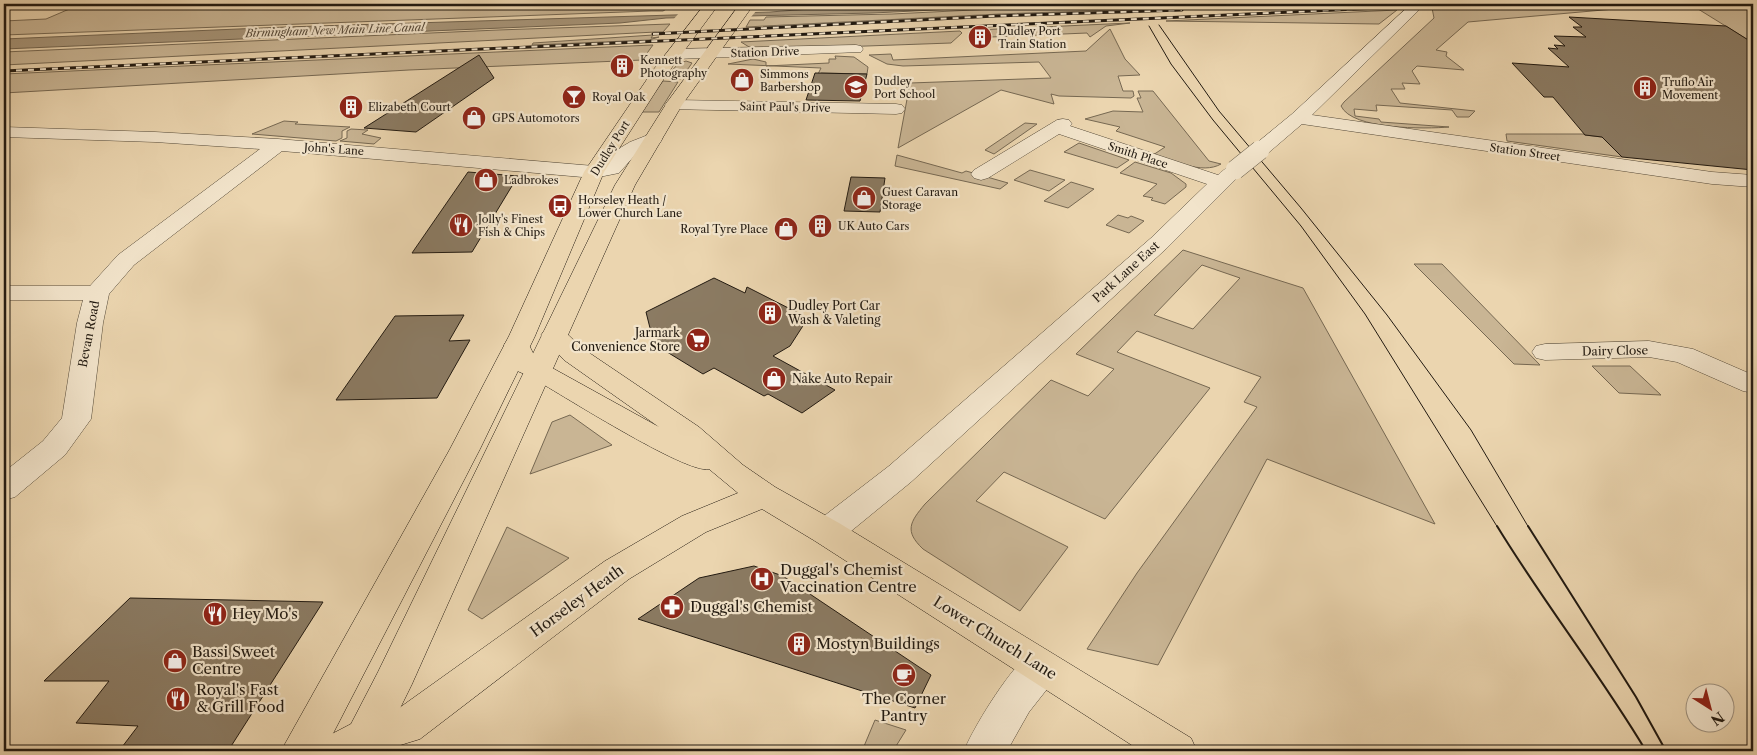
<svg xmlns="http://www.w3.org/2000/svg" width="1757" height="755" font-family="'Libre Caslon Text',serif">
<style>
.green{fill:#c9b594;stroke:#766852;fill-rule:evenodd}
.water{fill:#a79579;stroke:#72644f}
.pier{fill:#ebd5af}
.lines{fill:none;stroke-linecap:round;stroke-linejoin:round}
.shore{stroke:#645845;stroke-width:1}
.building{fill:#8b7b63;stroke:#221a11}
.minor-casing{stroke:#544938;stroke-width:1}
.major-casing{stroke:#221a11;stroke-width:1}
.highway-casing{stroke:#221a11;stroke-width:1}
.minor{fill:#f2e4cb;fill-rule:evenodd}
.major{fill:#ebd5af;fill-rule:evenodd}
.highway{fill:#ebd5af;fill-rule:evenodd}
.tram-far1{stroke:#221a11;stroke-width:1}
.tram{stroke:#221a11;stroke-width:2}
.rail-casing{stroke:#221a11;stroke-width:3}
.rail{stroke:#f2e4cb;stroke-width:2;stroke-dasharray:6;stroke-linecap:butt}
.minor-bridge-casing{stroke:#544938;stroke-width:20;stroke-linecap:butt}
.minor-bridge{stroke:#f2e4cb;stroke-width:19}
.labels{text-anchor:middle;stroke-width:4.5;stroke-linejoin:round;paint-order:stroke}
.far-water-label{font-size:11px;font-style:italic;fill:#574b3b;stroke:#f2e4cb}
.far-poi-label{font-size:11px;fill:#221a11;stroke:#f2e4cb;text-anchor:start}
.far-street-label{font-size:11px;fill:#221a11;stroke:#f2e4cb}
.street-label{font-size:12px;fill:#221a11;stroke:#f2e4cb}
.poi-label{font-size:12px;fill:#221a11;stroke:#f2e4cb;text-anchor:start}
.near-poi-label{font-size:15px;fill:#221a11;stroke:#f2e4cb;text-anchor:start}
.near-street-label{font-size:15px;fill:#221a11;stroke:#f2e4cb}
</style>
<rect width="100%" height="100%" fill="#ebd5af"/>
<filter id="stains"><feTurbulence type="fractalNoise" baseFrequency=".004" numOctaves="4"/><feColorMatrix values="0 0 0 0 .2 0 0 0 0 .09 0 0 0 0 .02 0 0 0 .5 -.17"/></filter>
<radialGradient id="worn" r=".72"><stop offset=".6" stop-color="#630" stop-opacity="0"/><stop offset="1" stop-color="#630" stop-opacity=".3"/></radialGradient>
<path class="green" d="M81,4H102L94,9L325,4H675L663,11H651L4,35V21L46,19Z
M1095,4H1290L999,14L746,27L750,20H764L766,17L892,14Z
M1525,4H1628L1637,7L1468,22L1436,50L1447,52L1446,56L1464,70L1417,66L1412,71L1420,84L1402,83L1405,89H1391L1400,103L1475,111L1469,117H1457L1452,110L1376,105L1377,111L1354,109L1355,116L1379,119L1381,122L1449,127C1426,129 1352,130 1341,106L1344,102L1434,18L1432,8Z
M1690,4H1753V43Z
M1397,10L1379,24L1166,21Z
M1130,23L1106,26L1090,37L1087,33L991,37L980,36L976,30Z
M670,24L663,32H656L4,65V52L498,30Z
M1110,29L1125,59L1140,75L1118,76L1123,91H1133L1134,96L1131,98L1059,96L1051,94L1054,104L1001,90L898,148L910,83L1051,78L1039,62L903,66L887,64L869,55L891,54L893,60L1086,51Z
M960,31L962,33L951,43L754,50L741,42Z
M653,35L651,38L659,37L649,40L532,45L533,43Z
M653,45L642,60L409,70L4,93V74Z
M835,56L854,57L868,67L867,74L821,73L815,92H809L821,68L728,64L753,59L766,62V66L829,63V59H836Z
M686,61L692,63L681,79L665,78L678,64Z
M663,81L678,82L659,112H640Z
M1138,91H1153L1209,161L1221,164C1202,175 1173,160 1153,155L1165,147L1116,131L1120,127L1085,119L1113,111L1143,112L1137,98H1141Z
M284,121L298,122L295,124L350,127L342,131V138L336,141L252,134Z
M1025,123L1037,124L994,154L985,150Z
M351,129L368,130L362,134L381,138L374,144L340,141L347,138V131Z
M1506,134H1583L1585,135L1602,137L1622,157L1507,141Z
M1079,143L1129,160L1117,168L1064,152Z
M897,155L962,173L966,171L1008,183L1000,189L895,166Z
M1135,162L1171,173L1186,184V187L1165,204L1151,200L1153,198L1143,196L1157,184L1120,173Z
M1030,170L1065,180L1049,191L1014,180Z
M1071,182L1094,189L1068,208L1044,201Z
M1118,215L1128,218L1131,216L1144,221L1129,233L1106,225Z
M1183,250L1303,288L1435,524L1267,459L1158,665L1087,649L1137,573L1257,407L1244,402L1261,377L1137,331L1117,352L1210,388L1105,519L1004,472L976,501L1068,547L1020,611L923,549C904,531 910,522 925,504L1051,380L1088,396L1114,369L1076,354ZM1202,265L1240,278L1193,329L1154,315Z
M1414,264H1442L1540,365L1514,364Z
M1592,366H1630L1661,395L1619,393Z
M570,415L612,445L530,474L552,422Z
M507,527L569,558L482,619L468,610Z
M875,720L906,730L893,751H862Z"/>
<path class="water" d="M878,4H1057L873,13L666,18L620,23L4,49V39L285,27L770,12Z"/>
<path class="pier" d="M757,10L751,17L672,21L679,13Z"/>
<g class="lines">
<path class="shore" d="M835,4L838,9L962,4"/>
</g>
<path class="building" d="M1569,17L1726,26L1753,43V170L1622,157L1602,137L1585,135L1553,97H1544L1512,63L1569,67L1548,48L1558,49L1554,45L1565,46L1554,36L1586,37L1573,27H1582Z
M479,55L494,78L416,132L364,128Z
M815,73L867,74L860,101L806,100Z
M468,172L518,176L472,252L412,253Z
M851,177L885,178L880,212L844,211Z
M714,278L745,293L747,287L808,318L790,346L773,356L835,390L802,413L768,394L764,396L714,368L703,374L654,344L646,312Z
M464,315L449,341L470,340L437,398L336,400L395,316Z
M754,566L783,576L931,675L915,708L638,619L699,578Z
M130,598L231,600L323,602L228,751H119L138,726L76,723L109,681H44Z"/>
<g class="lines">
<g class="minor-casing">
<path id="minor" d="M1411,4H1425L1312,115L1712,172L1753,175V187L1712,184L1302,124L1267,154L1260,156L1253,154L1251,150L1253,146L1292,114Z
M856,45L861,46L863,49L861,52L675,59L670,57L667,54L670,51L675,49Z
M674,100L896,104L902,105L905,109L902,113L896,114L668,109L665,105L668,101Z
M1063,119L1069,120L1072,124L1070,126L1218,175C1226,168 1231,163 1242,166L1245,170L1167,248L911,482L839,541L827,544L815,541L810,532L815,523L889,466L1151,238L1207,184L1059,134L988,178L981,180L974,178L971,174L974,170L1057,120Z
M4,127L155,132L278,139L594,166L605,165L620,148L630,142L653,133L660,135L662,139L660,143L636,154L619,173L594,178L282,151L134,265L109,294L103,323L91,419L65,455L15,497L4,500V472L43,441L62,418L77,323L83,300H4V286H90L118,255L260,149L155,142L4,137Z
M1649,341L1693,349L1753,375V393L1743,391L1677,362L1649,357L1545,360L1536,358L1532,352L1536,346L1545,344Z
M1041,651L1055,655L1060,667L1055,679L1029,712L1007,751H964C973,728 1007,673 1027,656C1030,653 1036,652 1041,651Z"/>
</g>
<g class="major-casing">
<path id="major" d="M554,327L563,330L582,348L699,427L743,465L775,487L839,523L1191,738L1197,751H1141L815,541L762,509L706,532L629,579L420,739L381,751H318L324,738L351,724L395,711L605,561L682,516L738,493L709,469C687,475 556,391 529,376L515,370L504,345L508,339L517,337L526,339L536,359L659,427L564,360L541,335L545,330Z"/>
</g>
<g class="highway-casing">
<path id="highway" d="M705,4H719L667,74L604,172L535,336L480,449L324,751H281L450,449L509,336L584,172L654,69Z
M740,4H754L682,105L635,185L412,684L379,751H337L378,672L615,185L668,101Z"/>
</g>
<use href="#minor" class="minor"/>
<use href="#major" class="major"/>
<use href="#highway" class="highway"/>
<path class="tram-far1" d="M1159,25L1219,111L1301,208L1387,315L1471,430L1529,528
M1149,26L1171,64L1213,120L1301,226L1365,314L1498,528"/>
<path class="tram" d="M1497,526C1544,603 1600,674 1646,751
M1528,526L1636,697L1666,751"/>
<g class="rail-casing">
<path id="rail" d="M653,34L995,16L1182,10
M4,71L1466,4"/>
</g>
<use href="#rail" class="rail"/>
<g class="minor-bridge-casing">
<path id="minor-bridge" d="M1235,170L1260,150"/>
</g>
<use href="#minor-bridge" class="minor-bridge"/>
</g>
<defs>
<g id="building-disc" transform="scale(1.25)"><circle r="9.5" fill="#8f2418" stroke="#f2e4cb"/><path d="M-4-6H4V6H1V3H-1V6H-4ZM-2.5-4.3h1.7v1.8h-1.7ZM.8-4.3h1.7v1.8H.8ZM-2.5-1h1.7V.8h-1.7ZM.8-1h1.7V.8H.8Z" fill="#fff"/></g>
<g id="shop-disc" transform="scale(1.25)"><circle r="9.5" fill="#8f2418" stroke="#f2e4cb"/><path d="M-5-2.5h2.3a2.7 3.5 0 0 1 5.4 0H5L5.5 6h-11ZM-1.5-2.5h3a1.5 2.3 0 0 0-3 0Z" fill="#fff"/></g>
<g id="university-disc" transform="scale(1.25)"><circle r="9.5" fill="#8f2418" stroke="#f2e4cb"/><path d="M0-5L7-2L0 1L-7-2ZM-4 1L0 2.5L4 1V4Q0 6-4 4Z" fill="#fff"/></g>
<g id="bar-disc" transform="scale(1.25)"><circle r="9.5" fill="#8f2418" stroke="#f2e4cb"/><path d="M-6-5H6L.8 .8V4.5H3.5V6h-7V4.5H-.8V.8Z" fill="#fff"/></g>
<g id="bus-disc" transform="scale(1.25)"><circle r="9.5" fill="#8f2418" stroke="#f2e4cb"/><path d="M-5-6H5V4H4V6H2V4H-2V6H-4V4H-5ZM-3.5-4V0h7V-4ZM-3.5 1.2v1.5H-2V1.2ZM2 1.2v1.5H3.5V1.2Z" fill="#fff"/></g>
<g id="restaurant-disc" transform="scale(1.25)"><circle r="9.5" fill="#8f2418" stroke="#f2e4cb"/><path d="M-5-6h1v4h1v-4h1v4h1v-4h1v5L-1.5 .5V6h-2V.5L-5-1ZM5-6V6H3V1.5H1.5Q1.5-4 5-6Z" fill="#fff"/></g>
<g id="supermarket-disc" transform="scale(1.25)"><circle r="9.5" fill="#8f2418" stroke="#f2e4cb"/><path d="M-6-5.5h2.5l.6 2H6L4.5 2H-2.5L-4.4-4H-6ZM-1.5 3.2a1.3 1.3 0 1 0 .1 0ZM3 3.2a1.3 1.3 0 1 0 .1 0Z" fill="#fff"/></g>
<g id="hospital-disc" transform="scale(1.25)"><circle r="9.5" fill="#8f2418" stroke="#f2e4cb"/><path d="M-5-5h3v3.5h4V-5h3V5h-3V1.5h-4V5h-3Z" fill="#fff"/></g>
<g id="pharmacy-disc" transform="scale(1.25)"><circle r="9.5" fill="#8f2418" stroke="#f2e4cb"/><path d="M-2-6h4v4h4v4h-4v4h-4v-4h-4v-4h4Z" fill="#fff"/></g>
<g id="cafe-disc" transform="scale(1.25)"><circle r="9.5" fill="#8f2418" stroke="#f2e4cb"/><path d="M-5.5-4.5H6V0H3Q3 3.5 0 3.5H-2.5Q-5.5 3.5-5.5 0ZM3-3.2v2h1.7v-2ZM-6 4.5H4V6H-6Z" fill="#fff"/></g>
</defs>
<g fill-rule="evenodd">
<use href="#building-disc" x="980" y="37"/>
<use href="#building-disc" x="622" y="66"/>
<use href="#shop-disc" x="742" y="80"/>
<use href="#university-disc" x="856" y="87"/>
<use href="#building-disc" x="1645" y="88"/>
<use href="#bar-disc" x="574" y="97"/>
<use href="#building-disc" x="351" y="107"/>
<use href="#shop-disc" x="474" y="118"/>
<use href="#shop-disc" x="486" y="180"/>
<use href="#shop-disc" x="864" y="198"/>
<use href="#bus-disc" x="560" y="206"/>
<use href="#restaurant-disc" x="461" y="225"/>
<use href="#building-disc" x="820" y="226"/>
<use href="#shop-disc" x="786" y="229"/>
<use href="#building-disc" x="770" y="313"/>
<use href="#supermarket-disc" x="698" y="340"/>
<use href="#shop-disc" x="774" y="379"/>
<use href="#hospital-disc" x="762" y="579"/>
<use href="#pharmacy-disc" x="672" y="607"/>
<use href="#restaurant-disc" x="215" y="614"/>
<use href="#building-disc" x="799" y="644"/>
<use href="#shop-disc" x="175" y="661"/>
<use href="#cafe-disc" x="904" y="675"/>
<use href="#restaurant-disc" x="178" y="699"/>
</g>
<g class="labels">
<g class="far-water-label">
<text transform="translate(335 30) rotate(-2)" y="4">Birmingham New Main Line Canal</text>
</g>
<g class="far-poi-label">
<text x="998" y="35">Dudley Port<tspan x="998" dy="13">Train Station</tspan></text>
<text x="640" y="64">Kennett<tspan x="640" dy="13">Photography</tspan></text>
<text x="760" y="78">Simmons<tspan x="760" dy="13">Barbershop</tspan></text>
<text x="874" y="85">Dudley<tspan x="874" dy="13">Port School</tspan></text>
<text x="1662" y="86">Truflo Air<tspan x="1662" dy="13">Movement</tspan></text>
<text x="592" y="101">Royal Oak</text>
<text x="368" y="111">Elizabeth Court</text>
<text x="492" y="122">GPS Automotors</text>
<text x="504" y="184">Ladbrokes</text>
<text x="882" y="196">Guest Caravan<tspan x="882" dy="13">Storage</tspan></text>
<text x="578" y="204">Horseley Heath /<tspan x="578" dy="13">Lower Church Lane</tspan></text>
<text x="478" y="223">Jolly's Finest<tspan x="478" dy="13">Fish &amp; Chips</tspan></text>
<text x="838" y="230">UK Auto Cars</text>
<text x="768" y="233" text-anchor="end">Royal Tyre Place</text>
</g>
<g class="far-street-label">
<text transform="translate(765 52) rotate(-2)" y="4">Station Drive</text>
<text transform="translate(785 107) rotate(1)" y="4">Saint Paul's Drive</text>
<text transform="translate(610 148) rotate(-58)" y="4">Dudley Port</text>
<text transform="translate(334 149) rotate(4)" y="4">John's Lane</text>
<text transform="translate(1525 152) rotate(8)" y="4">Station Street</text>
<text transform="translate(1138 155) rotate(18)" y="4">Smith Place</text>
</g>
<g class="street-label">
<text transform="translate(1126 272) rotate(-42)" y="4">Park Lane East</text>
<text transform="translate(89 334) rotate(-79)" y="4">Bevan Road</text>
<text transform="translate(1615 351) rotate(-1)" y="4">Dairy Close</text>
</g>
<g class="poi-label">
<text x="788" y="310">Dudley Port Car<tspan x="788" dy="14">Wash &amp; Valeting</tspan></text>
<text x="680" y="337" text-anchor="end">Jarmark<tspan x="680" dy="14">Convenience Store</tspan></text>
<text x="792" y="383">Nake Auto Repair</text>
</g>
<g class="near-poi-label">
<text x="780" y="575">Duggal's Chemist<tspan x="780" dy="17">Vaccination Centre</tspan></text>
<text x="690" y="612">Duggal's Chemist</text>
<text x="232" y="619">Hey Mo's</text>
<text x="816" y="649">Mostyn Buildings</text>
<text x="192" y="657">Bassi Sweet<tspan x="192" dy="17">Centre</tspan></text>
<text x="196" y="695">Royal's Fast<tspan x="196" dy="17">&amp; Grill Food</tspan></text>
<text x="904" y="704" text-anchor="middle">The Corner<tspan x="904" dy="17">Pantry</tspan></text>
</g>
<g class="near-street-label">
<text transform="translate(577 601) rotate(-36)" y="5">Horseley Heath</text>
<text transform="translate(995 638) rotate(32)" y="5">Lower Church Lane</text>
</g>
</g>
<rect width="1757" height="755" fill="none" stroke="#ebd5af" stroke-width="20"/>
<rect x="5" y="5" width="1747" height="745" fill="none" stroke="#221a11" stroke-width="2.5"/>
<rect x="10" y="10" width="1737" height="735" fill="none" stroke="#221a11"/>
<g transform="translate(1710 708) rotate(144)"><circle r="24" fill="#f2e4cb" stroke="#9f9381"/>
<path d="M0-4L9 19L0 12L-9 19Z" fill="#8f2418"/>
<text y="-8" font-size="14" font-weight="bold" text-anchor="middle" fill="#221a11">N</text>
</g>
<rect width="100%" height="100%" filter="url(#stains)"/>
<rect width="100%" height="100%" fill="url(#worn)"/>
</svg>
